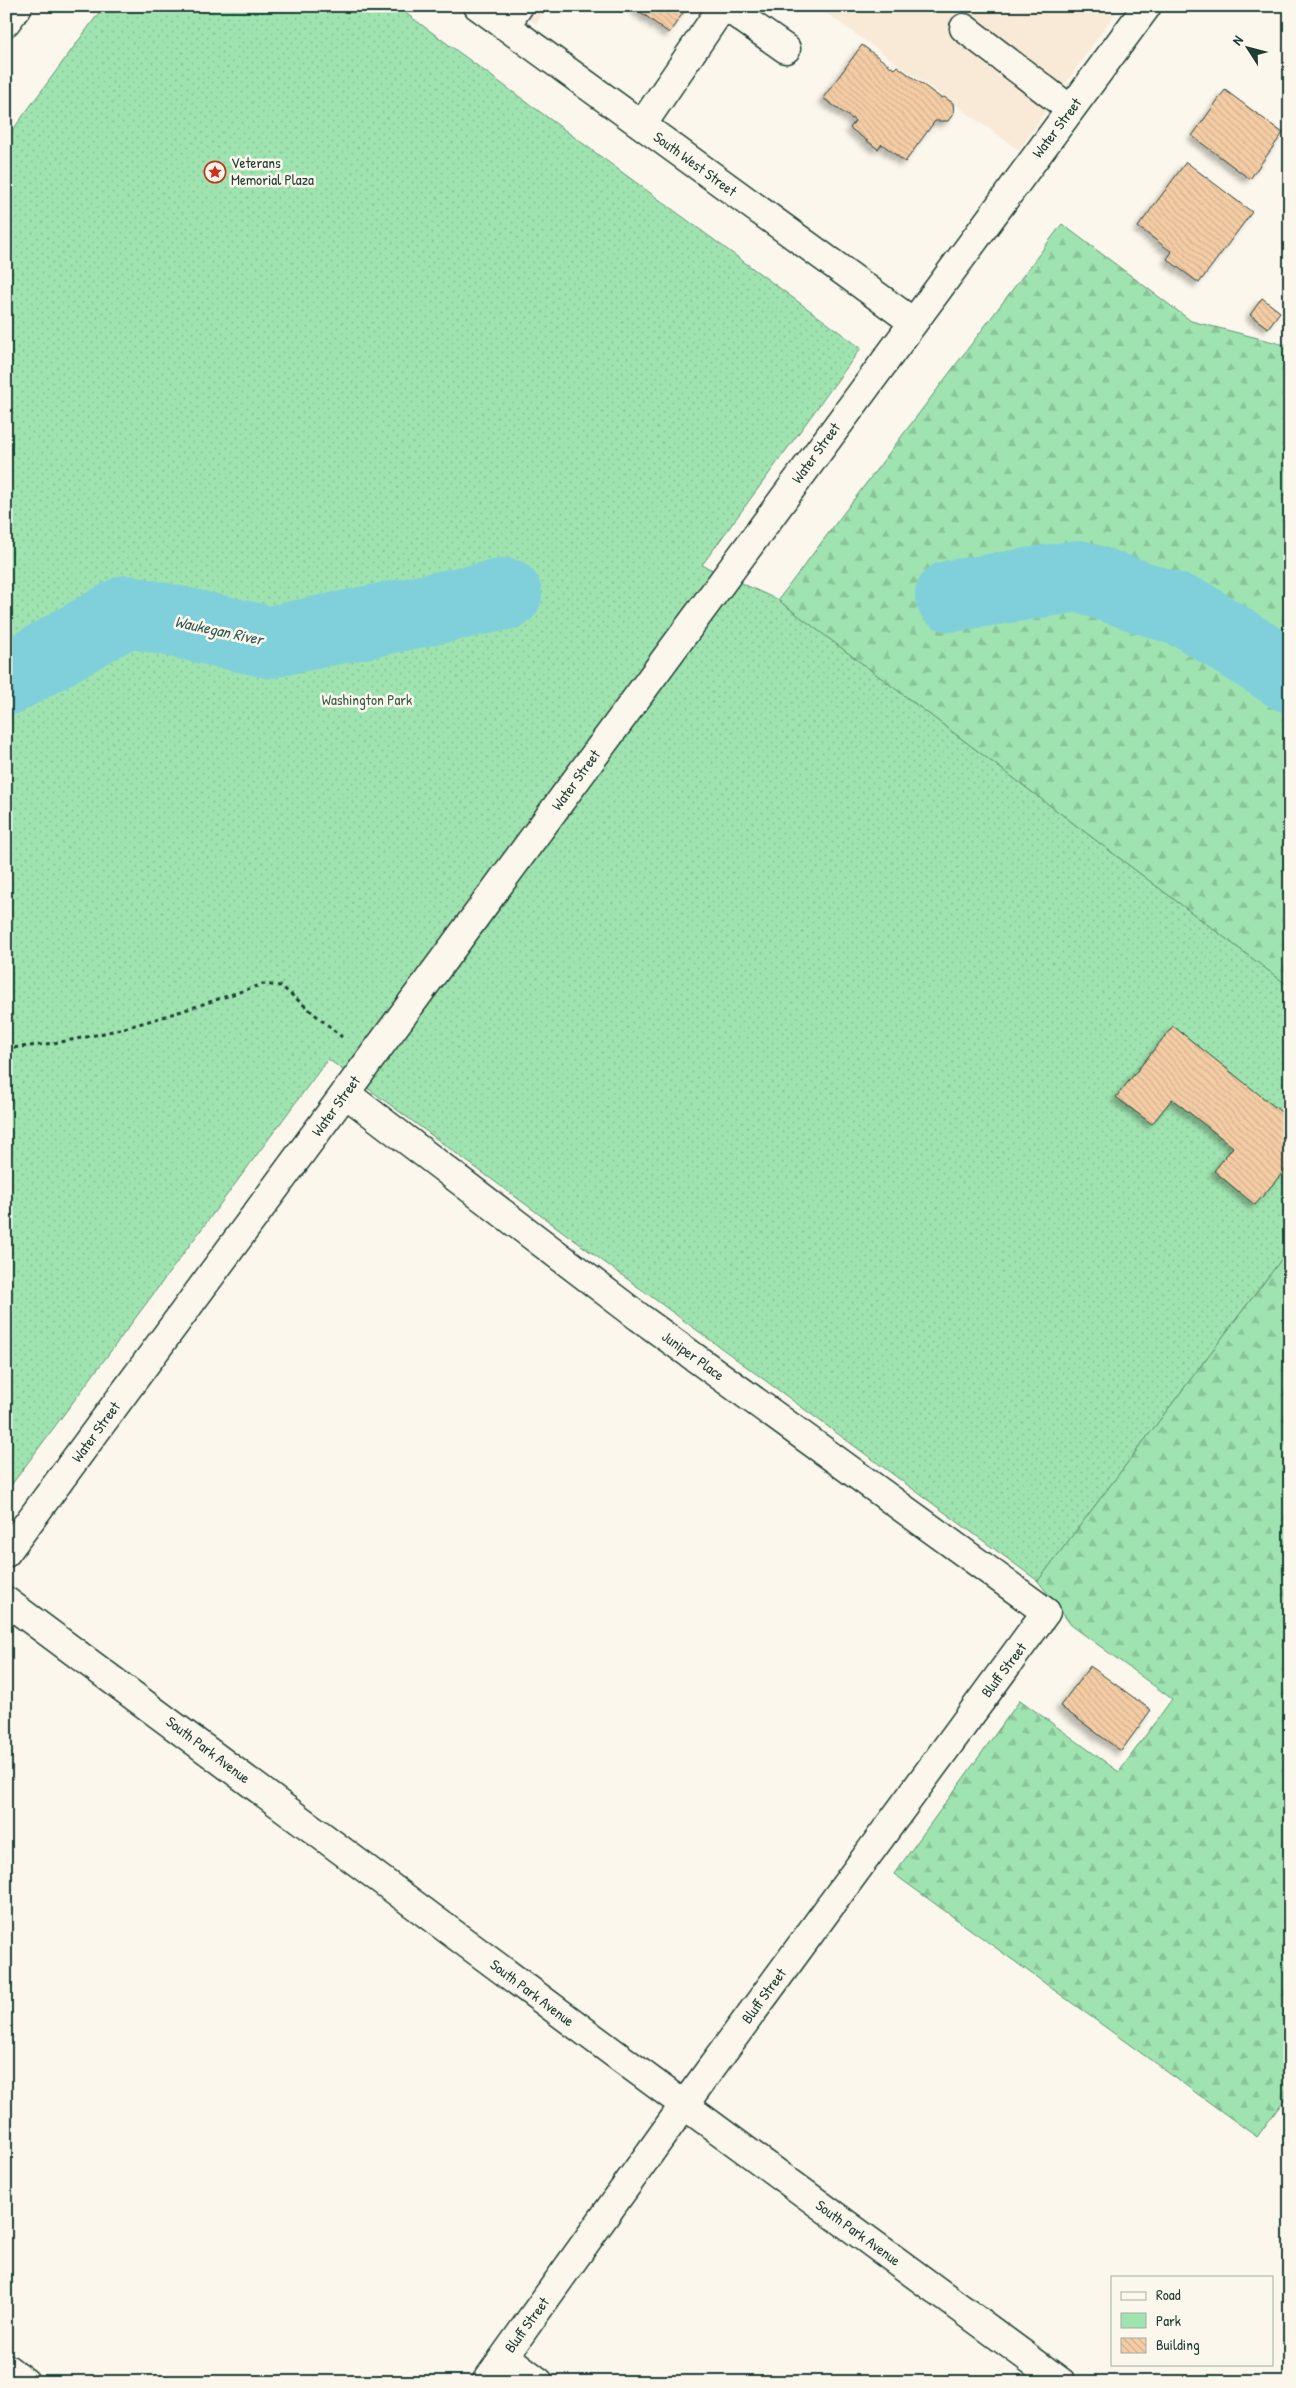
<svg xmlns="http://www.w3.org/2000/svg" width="1296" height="2388" font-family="'Patrick Hand',sans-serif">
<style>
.built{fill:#f9ead7}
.green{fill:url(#green-dots);stroke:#5f9072}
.forest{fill:url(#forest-firs);stroke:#5f9072}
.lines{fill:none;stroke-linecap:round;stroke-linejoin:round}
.river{stroke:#80d0dc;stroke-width:72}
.building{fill:url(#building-back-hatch);stroke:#1f3d34;filter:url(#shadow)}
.minor-casing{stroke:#1f3d34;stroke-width:31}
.major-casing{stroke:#1f3d34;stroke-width:31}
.path{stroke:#1f3d34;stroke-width:3;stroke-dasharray:4 4;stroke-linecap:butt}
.minor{stroke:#fbf7ec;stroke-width:28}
.major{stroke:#fbf7ec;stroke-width:28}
.labels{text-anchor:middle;stroke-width:5;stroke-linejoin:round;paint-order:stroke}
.street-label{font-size:15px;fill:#1f3d34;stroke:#fbf7ec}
.poi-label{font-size:15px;fill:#1f3d34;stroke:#fbf7ec;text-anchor:start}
.park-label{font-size:15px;fill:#395e4d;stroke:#fbf7ec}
.water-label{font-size:16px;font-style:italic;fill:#325a56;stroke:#fbf7ec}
</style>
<defs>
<pattern id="green-dots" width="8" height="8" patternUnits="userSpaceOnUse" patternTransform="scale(1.25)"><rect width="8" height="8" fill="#9fe4b0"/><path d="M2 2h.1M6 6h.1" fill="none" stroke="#88c498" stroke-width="1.8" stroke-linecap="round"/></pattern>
<pattern id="forest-firs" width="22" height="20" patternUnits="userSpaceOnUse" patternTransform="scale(1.25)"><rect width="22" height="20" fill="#9fe4b0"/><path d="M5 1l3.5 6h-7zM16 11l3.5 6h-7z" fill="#88c498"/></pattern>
<pattern id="building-back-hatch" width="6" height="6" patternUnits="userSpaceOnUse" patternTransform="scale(1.25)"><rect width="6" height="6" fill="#f5cda5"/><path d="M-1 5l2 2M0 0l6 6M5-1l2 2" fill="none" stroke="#d2b18f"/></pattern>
<filter id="shadow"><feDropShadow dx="-4.5" dy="4.5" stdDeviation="2.5" flood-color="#0004"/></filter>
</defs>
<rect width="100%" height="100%" fill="#fbf7ec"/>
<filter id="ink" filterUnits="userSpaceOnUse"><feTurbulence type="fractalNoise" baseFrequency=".02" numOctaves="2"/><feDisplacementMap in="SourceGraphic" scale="10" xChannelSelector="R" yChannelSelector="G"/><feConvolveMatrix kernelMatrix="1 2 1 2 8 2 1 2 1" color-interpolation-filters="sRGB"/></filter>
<g filter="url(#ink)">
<path class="built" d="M513,6H548L536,24Z
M816,6H1120L1019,150Z"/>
<path class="green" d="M104,6H396L861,348L702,565L778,600L1290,987V1248L1038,1581L328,1059L6,1492V139Z"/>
<path class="forest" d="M1062,224L1191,321L1285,345L1290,339V987L778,600Z
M1290,1248V2092L1257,2137L894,1874L1020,1700L1119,1772L1172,1699L1071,1625L1038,1581Z"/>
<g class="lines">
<path class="river" d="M951,596L1079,576L1191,614L1290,677
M6,680L127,611L269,642L506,594"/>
</g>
<path class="building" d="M632,6H688L669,33Z
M862,45L894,69L897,66L941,98L944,97L953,103L954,113L948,121H935L905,162L882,144L878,149L850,128L855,121L823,98Z
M1225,90L1283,133L1250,179L1192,136Z
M1186,162L1252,212L1199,283L1167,259L1172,252L1138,227Z
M1262,298L1280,312L1268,328L1250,315Z
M1173,1026L1290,1119V1164L1255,1205L1214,1171L1233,1147L1172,1099L1152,1124L1116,1097Z
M1090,1666L1151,1710L1121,1751L1060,1706Z"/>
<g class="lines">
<g class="minor-casing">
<path id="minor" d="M478,6L913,322
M725,6L786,49
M505,26L519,6
M964,28L1070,109
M642,125L723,6
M345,1093L639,1317L1046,1612L684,2105L486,2382
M6,1553L1147,6
M6,1601L638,2071L1061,2382
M505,2356L539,2382
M6,2368L25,2382"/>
</g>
<g class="major-casing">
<path id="major" d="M6,22L18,6"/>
</g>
<path class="path" d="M6,1048C95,1043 179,1012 263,984L281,986L342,1037"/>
<use href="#minor" class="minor"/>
<use href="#major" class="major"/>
</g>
</g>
<defs>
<g id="sight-ring" transform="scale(1.125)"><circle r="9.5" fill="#fbf7ec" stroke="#c8321e" stroke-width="1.5"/><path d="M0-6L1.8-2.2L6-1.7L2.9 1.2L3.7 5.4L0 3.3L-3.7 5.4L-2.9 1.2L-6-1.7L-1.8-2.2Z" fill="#c8321e"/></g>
</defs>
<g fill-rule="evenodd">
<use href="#sight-ring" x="215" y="172"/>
</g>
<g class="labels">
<g class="street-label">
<text transform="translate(1057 128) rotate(-53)" y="5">Water Street</text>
<text transform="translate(695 164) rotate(36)" y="5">South West Street</text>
<text transform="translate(816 453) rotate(-54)" y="5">Water Street</text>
<text transform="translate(576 780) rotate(-54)" y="5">Water Street</text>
<text transform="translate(336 1106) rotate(-54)" y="5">Water Street</text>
<text transform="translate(693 1356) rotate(36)" y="5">Juniper Place</text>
<text transform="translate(96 1432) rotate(-54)" y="5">Water Street</text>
<text transform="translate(1004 1670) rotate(-53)" y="5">Bluff Street</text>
<text transform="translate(208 1750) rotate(37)" y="5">South Park Avenue</text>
<text transform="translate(532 1993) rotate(37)" y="5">South Park Avenue</text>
<text transform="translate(764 1996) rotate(-54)" y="5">Bluff Street</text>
<text transform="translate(858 2233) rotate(36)" y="5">South Park Avenue</text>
<text transform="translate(527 2325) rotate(-54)" y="5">Bluff Street</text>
</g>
<g class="poi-label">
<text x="231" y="168">Veterans<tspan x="231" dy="17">Memorial Plaza</tspan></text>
</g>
<g class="park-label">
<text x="367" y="705">Washington Park</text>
</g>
<g class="water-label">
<text transform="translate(219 630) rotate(12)" y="6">Waukegan River</text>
</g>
</g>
<rect width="1296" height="2388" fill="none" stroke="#fbf7ec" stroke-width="25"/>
<rect x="12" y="12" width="1271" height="2363" fill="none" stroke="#1f3d34" stroke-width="2" filter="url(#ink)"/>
<rect x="1111" y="2276" width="162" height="90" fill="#fbf7ec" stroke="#a3ada2"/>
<rect x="1121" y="2292" width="25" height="8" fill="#fbf7ec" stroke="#a3ada2"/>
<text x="1156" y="2300" font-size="15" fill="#1f3d34">Road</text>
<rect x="1121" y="2313" width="25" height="15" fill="#9fe4b0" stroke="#a3ada2"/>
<text x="1156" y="2326" font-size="15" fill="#1f3d34">Park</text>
<rect x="1121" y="2338" width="25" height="15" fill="url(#building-back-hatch)" stroke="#a3ada2"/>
<text x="1156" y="2350" font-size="15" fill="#1f3d34">Building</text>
<g transform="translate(1248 48) rotate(306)" stroke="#fbf7ec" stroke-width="4" paint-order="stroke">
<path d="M0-4L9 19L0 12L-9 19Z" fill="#1f3d34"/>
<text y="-8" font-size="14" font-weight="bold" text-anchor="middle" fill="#1f3d34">N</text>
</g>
</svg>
